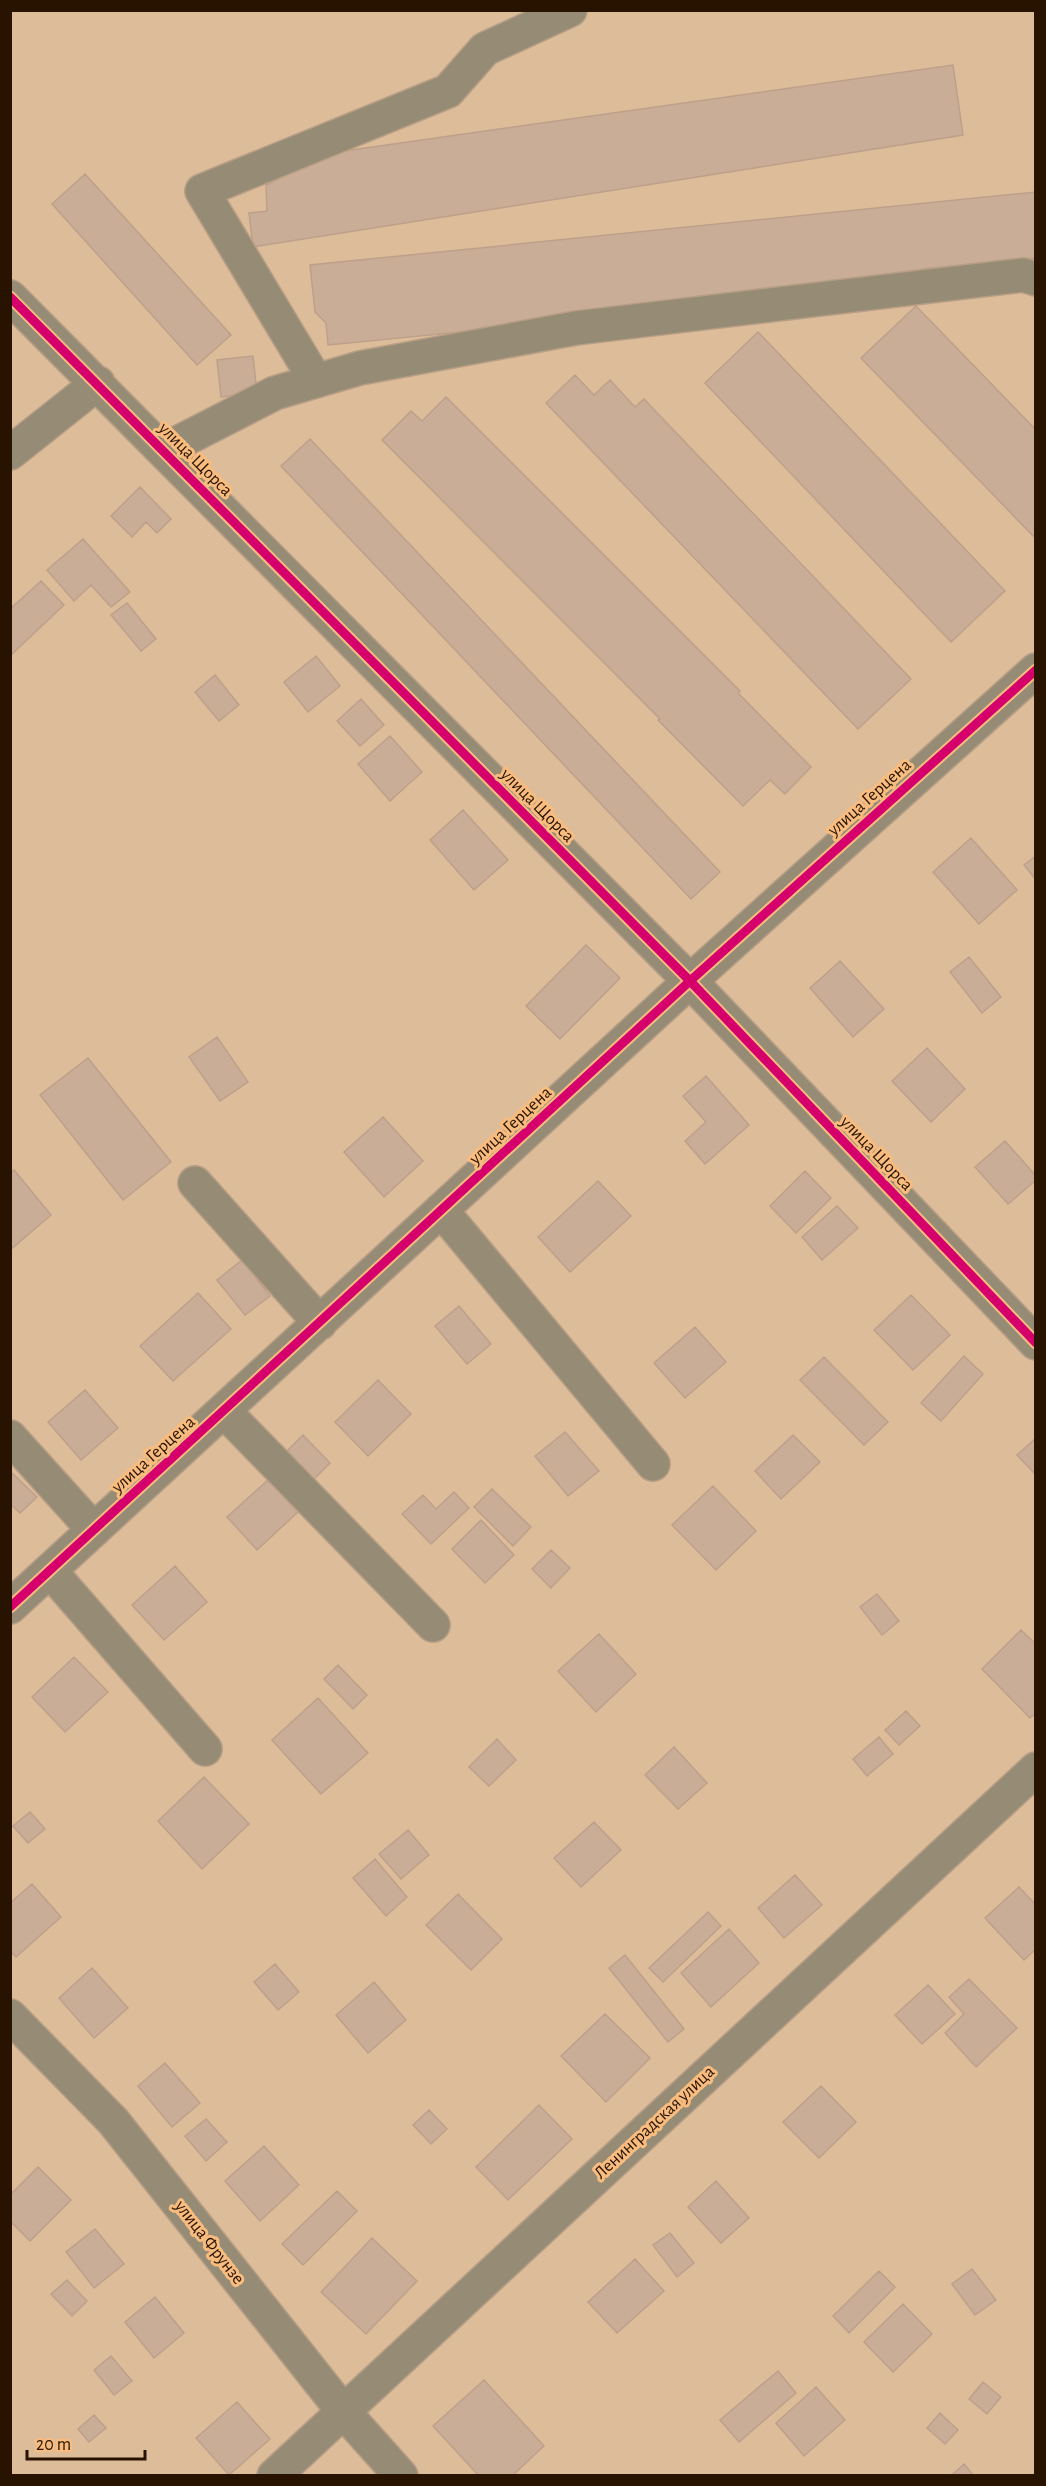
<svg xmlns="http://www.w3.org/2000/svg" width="1046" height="2486" font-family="'Alegreya Sans',sans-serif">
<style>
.building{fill:#c9ad96;stroke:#bea08a;stroke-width:1.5}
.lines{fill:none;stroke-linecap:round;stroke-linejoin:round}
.minor-casing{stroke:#b79e84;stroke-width:36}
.minor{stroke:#968c76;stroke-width:33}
.cycleway-casing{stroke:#f8bc7f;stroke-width:13}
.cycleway{stroke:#d6006c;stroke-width:9}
.labels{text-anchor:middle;stroke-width:6;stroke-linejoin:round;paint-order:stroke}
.street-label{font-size:18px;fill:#281300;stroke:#f8bc7f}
</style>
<rect width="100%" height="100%" fill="#ddbc9a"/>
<path class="building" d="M953,65L963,135L253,247L249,213L267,211L266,185L330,153Z
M85,174L231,335L197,365L52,204Z
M1036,192V258L921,269L913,277L594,319L328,345L326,323L315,312L310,265Z
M916,306L1036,430V539L861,358Z
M758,332L1005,591L951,642L705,383Z
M253,356L257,393L221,397L217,360Z
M575,375L594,395L610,380L635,407L644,399L911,679L858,729L546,403Z
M446,397L740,691L738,693L811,767L785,794L770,780L743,806L658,720L660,719L382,440L411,411L422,421Z
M310,439L720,872L691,899L281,466Z
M140,487L171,519L157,533L146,522L132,537L111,516Z
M83,539L130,592L111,607L91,585L74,601L47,570Z
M41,581L64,605L10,656V609Z
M127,603L156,639L141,651L111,615Z
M316,656L340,686L308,712L284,682Z
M215,675L239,705L219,721L195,692Z
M361,699L384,725L360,746L337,721Z
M390,736L422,772L390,801L358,764Z
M463,810L508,860L474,890L430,840Z
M971,838L1017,890L979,924L933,872Z
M1036,856V880L1024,865Z
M586,945L620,978L560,1039L526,1006Z
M969,957L1001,997L982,1013L950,972Z
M840,961L884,1009L853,1037L810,988Z
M217,1037L248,1082L220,1101L189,1057Z
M927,1048L965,1089L931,1122L892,1081Z
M88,1058L171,1162L123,1200L40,1095Z
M706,1076L749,1125L705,1164L685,1141L706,1122L683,1096Z
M383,1117L423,1161L384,1197L344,1152Z
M1005,1141L1036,1176V1180L1008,1204L975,1167Z
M14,1170L51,1215L10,1250V1173Z
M805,1171L831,1198L796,1233L770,1206Z
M598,1181L631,1216L570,1272L538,1237Z
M837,1206L858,1228L822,1260L802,1237Z
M242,1260L270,1296L245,1315L217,1280Z
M198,1293L231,1329L173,1381L140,1346Z
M911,1295L950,1335L913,1370L874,1330Z
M459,1306L491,1344L467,1364L435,1326Z
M695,1327L726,1362L685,1398L654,1363Z
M964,1356L983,1374L941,1421L921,1403Z
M824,1357L888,1422L864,1445L800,1380Z
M378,1380L411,1414L368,1456L335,1422Z
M85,1390L118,1428L81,1460L48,1422Z
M565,1432L599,1471L568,1496L535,1456Z
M303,1435L330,1463L314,1479L287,1451Z
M793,1435L820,1462L781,1499L755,1471Z
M1036,1438V1475L1017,1455Z
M10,1471L37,1497L20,1513L10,1504Z
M268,1480L298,1512L257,1550L227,1517Z
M713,1486L756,1531L716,1570L672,1525Z
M492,1489L531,1527L513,1546L474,1507Z
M454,1492L469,1508L431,1544L402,1514L423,1495L436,1509Z
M481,1520L514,1555L485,1583L452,1549Z
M551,1550L570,1568L551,1588L532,1569Z
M175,1566L207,1602L164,1640L132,1605Z
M877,1594L899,1621L882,1635L860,1607Z
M1021,1630L1036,1644V1713L1030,1718L982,1669Z
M599,1634L636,1674L596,1712L558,1671Z
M74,1657L108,1692L65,1732L32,1697Z
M338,1665L367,1695L353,1709L324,1679Z
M318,1698L368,1753L321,1794L272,1740Z
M906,1711L920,1726L899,1745L885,1730Z
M879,1737L893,1754L867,1776L853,1759Z
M497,1739L516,1760L489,1786L469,1767Z
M674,1747L707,1783L678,1809L645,1775Z
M204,1777L249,1824L202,1869L158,1821Z
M30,1812L45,1829L28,1843L13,1826Z
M594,1822L621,1850L581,1887L554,1858Z
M408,1830L429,1855L401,1879L379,1854Z
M375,1859L407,1897L386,1916L353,1878Z
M795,1875L822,1905L784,1938L758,1908Z
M32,1884L61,1917L16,1957L10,1951V1903Z
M1019,1887L1036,1905V1949L1024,1960L985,1918Z
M458,1894L502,1939L471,1970L426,1925Z
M708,1912L721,1926L663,1982L649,1968Z
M729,1929L759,1963L711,2007L681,1973Z
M625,1955L684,2029L668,2042L609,1968Z
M275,1964L299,1992L278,2010L254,1982Z
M92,1968L128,2008L94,2038L59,1998Z
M969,1979L1017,2028L976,2067L945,2033L964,2014L949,1997Z
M374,1982L406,2020L368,2053L336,2015Z
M928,1985L955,2014L922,2044L895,2015Z
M605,2014L650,2058L606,2102L561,2056Z
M165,2063L200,2103L172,2127L138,2086Z
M821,2086L856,2122L819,2158L783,2122Z
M539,2105L572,2139L508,2200L476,2167Z
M429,2110L447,2129L431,2144L413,2125Z
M206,2119L227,2142L206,2161L185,2136Z
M264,2146L299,2185L260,2221L225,2181Z
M38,2167L71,2200L30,2241L10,2221V2195Z
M716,2181L749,2218L721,2243L688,2207Z
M337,2191L357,2211L303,2265L282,2244Z
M95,2229L124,2264L94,2288L66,2252Z
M670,2233L694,2263L677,2277L653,2245Z
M372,2238L417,2281L366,2334L321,2292Z
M635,2259L664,2291L617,2333L588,2302Z
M972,2269L996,2300L975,2315L952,2284Z
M879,2271L895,2287L849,2333L833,2316Z
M67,2280L87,2301L72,2316L51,2294Z
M155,2297L184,2333L154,2358L125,2322Z
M903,2304L932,2334L893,2372L864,2342Z
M111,2356L132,2381L114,2395L94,2370Z
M778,2371L796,2393L739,2442L720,2420Z
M484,2380L544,2446L512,2476H479L433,2426Z
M983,2382L1001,2397L987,2414L969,2399Z
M816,2387L845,2420L804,2456L776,2423Z
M237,2402L270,2439L229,2475L196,2438Z
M940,2413L958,2430L945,2444L927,2428Z
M94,2415L106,2428L89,2442L78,2429Z
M964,2464L974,2476H952V2475Z"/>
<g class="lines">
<g class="minor-casing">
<path id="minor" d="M10,297L690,981L1036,1343
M316,381L202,191L448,91L485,49L570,10
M164,450L275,393L360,368L576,328L1023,275L1036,279
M10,453L98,383
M195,1183L320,1323
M441,1210L653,1464
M224,1411L433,1625
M10,1437L94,1530
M51,1572L205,1749
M10,1607L690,981L1036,670
M10,2016L113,2121L343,2411L401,2476
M274,2476L1036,1769"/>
</g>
<use href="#minor" class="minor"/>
<g class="cycleway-casing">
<path id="cycleway" d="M10,297L690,981L1036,1343
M10,1607L690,981L1036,670"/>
</g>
<use href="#cycleway" class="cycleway"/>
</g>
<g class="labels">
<g class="street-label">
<text transform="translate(196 459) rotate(45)" y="6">улица Щорса</text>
<text transform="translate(869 797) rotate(-42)" y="6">улица Герцена</text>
<text transform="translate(538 805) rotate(45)" y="6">улица Щорса</text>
<text transform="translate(510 1125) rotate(-43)" y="6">улица Герцена</text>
<text transform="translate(877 1153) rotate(46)" y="6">улица Щорса</text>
<text transform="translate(153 1454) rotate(-42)" y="6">улица Герцена</text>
<text transform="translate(654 2122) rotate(-43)" y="6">Ленинградская улица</text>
<text transform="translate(210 2242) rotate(52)" y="6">улица Фрунзе</text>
</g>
</g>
<rect width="1046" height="2486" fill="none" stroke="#281300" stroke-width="24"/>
<path d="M27 2450v9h118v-9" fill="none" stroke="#281300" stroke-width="3"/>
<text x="36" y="2450" font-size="18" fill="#281300" stroke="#f8bc7f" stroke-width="4.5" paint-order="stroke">20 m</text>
</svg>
